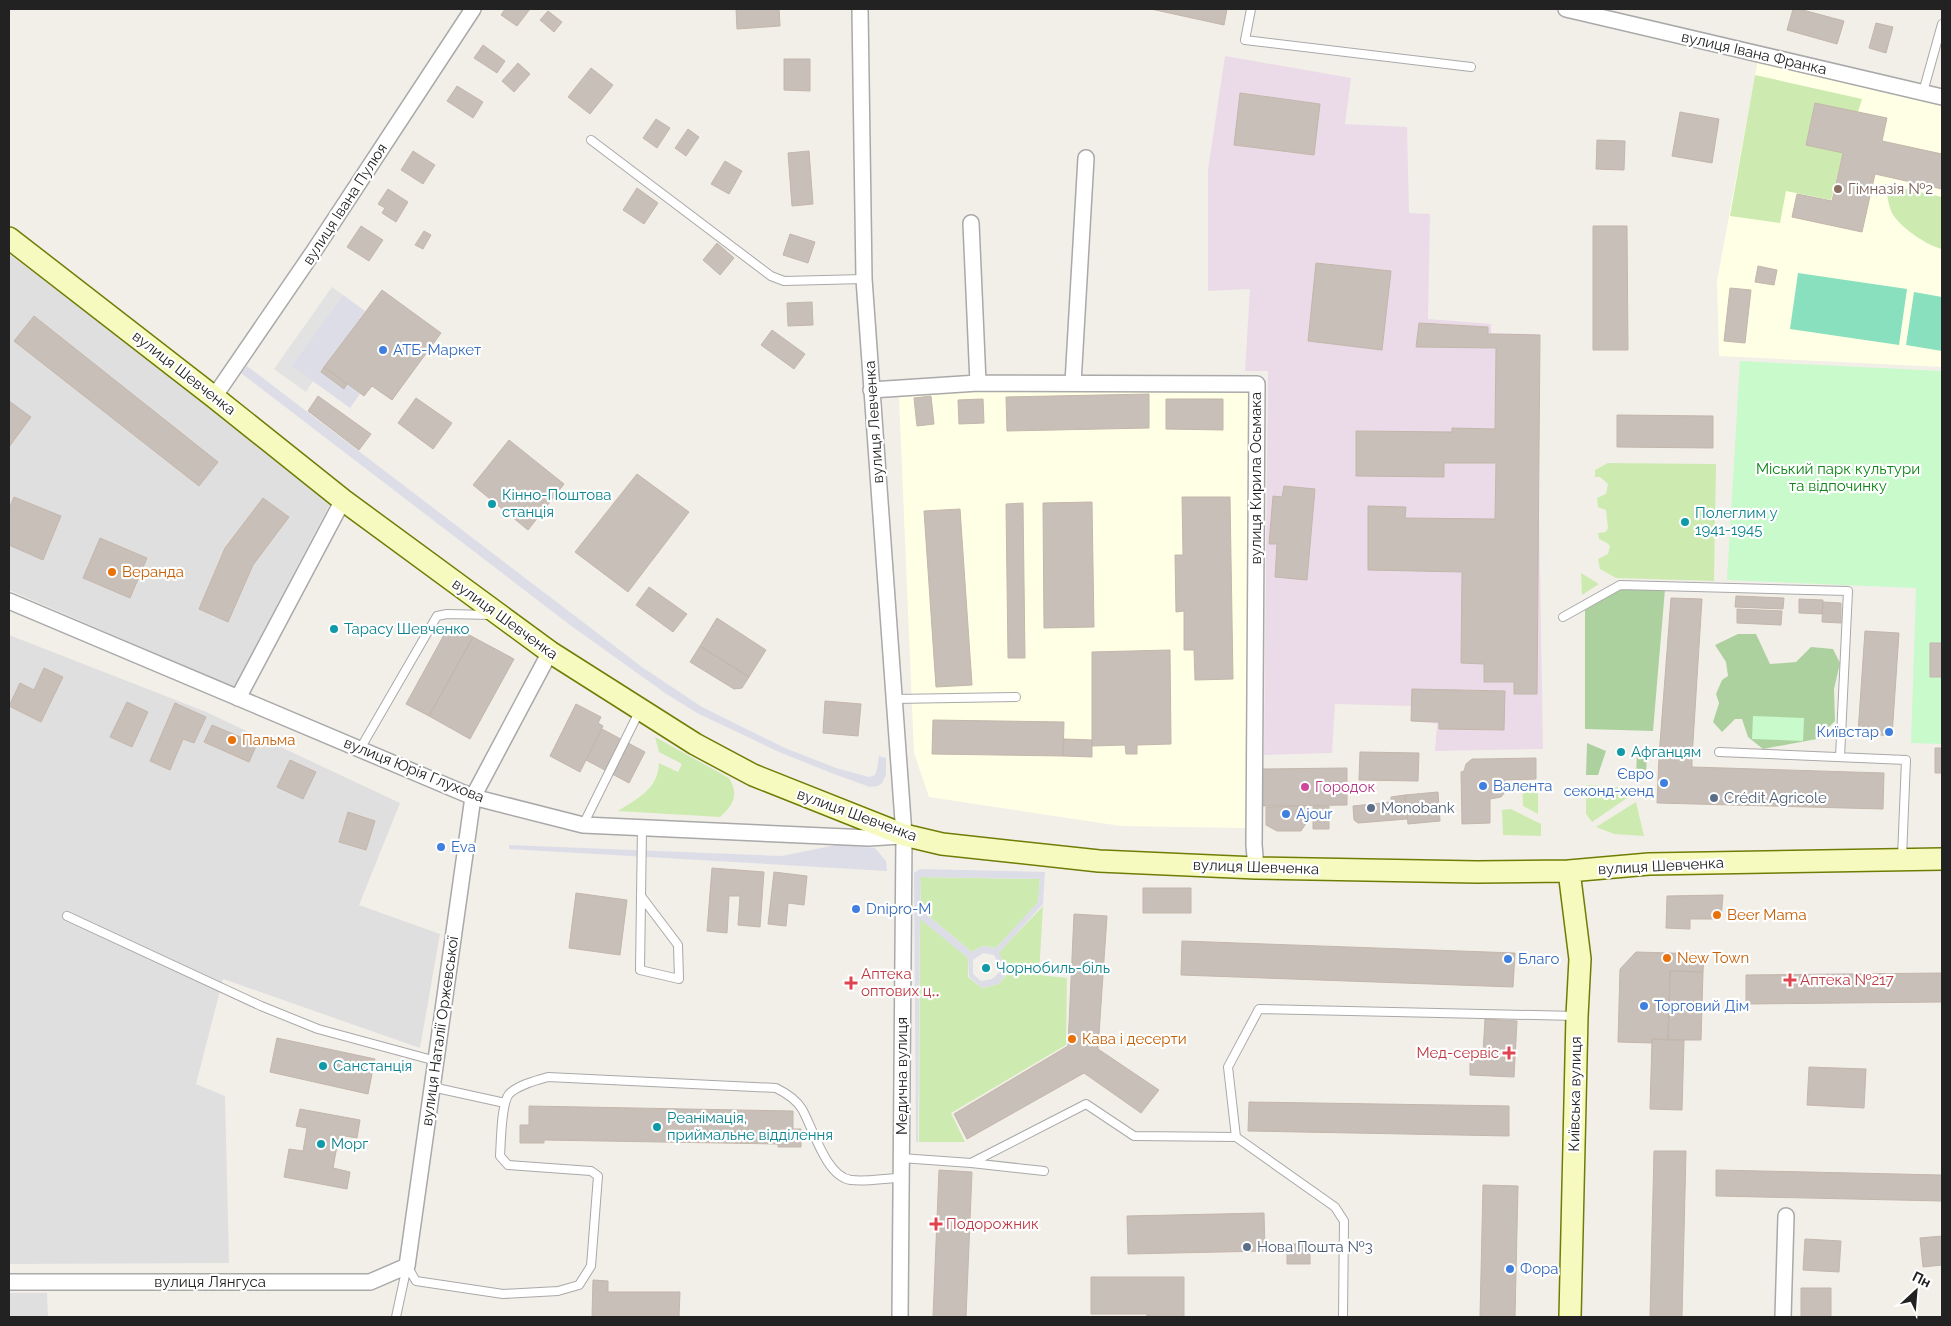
<svg xmlns="http://www.w3.org/2000/svg" width="1951" height="1326" font-family="Raleway,sans-serif">
<style>
.residential{fill:#e0dfdf}
.industrial{fill:#ebdbe8}
.education{fill:#ffffe5}
.grass{fill:#cdebb0}
.forest{fill:#add19e}
.park{fill:#c8facc}
.pitch{fill:#88e0be}
.parking{fill:#e2e2e2}
.plaza{fill:#dddde8;fill-rule:evenodd}
.building{fill:#c7bfb8;stroke:#c4b6ab}
.lines{fill:none;stroke-linecap:round;stroke-linejoin:round}
.lane-casing{stroke:#a9a9a9;stroke-width:10}
.street-casing{stroke:#a9a9a9;stroke-width:18}
.secondary-casing{stroke:#707d05;stroke-width:24}
.lane{stroke:#fff;stroke-width:8}
.street{stroke:#fff;stroke-width:15}
.secondary{stroke:#f7fabf;stroke-width:21}
.education-dot{fill:#8d6e63;stroke:#fff;stroke-width:2}
.shop-dot{fill:#3f7fe0;stroke:#fff;stroke-width:2}
.culture-dot{fill:#0f9aa8;stroke:#fff;stroke-width:2}
.food-dot{fill:#e8710a;stroke:#fff;stroke-width:2}
.hotel-dot{fill:#d1479c;stroke:#fff;stroke-width:2}
.service-dot{fill:#5c6f8a;stroke:#fff;stroke-width:2}
.health-dot{fill:#e0444e;stroke:#fff;stroke-width:2}
.labels{text-anchor:middle;stroke-width:4.5;stroke-linejoin:round;paint-order:stroke}
.street-label{font-size:15px;fill:#222;stroke:#fff}
.education-label{font-size:15px;fill:#785e54;stroke:#fff;text-anchor:start}
.shop-label{font-size:15px;fill:#366cbe;stroke:#fff;text-anchor:start}
.park-label{font-size:15px;fill:#0c8416;stroke:#fff}
.culture-label{font-size:15px;fill:#0d838f;stroke:#fff;text-anchor:start}
.food-label{font-size:15px;fill:#c56008;stroke:#fff;text-anchor:start}
.hotel-label{font-size:15px;fill:#b23c85;stroke:#fff;text-anchor:start}
.service-label{font-size:15px;fill:#4e5e75;stroke:#fff;text-anchor:start}
.health-label{font-size:15px;fill:#be3a42;stroke:#fff;text-anchor:start}
</style>
<rect width="100%" height="100%" fill="#f2efe9"/>
<path class="residential" d="M9,254L332,500L234,687L9,590Z
M9,635L204,711L400,803L359,905L440,934L420,1048L223,979L196,1084L225,1096L229,1263L9,1264Z
M9,1293H47L48,1317H9Z"/>
<path class="industrial" d="M1225,56L1351,78L1345,124L1407,127L1409,213L1430,214L1428,319L1491,324V333L1536,334L1543,749L1435,751L1437,724L1412,721L1411,706L1335,704L1332,753L1264,755L1268,371H1245L1250,289L1208,291V170Z"/>
<path class="education" d="M1759,54L1942,97V367L1719,356L1717,281Z
M1165,388L1250,392L1246,828L1121,826L929,797L914,753L899,397L944,392Z"/>
<path class="grass" d="M1755,75L1862,99L1858,112L1815,103L1806,145L1843,153L1831,200L1786,191L1780,223L1730,216Z
M1885,184L1942,197V249C1928,246 1897,226 1891,211C1888,203 1887,193 1885,184Z
M1608,463L1716,464L1714,581L1616,578L1600,569L1598,559L1608,554L1610,546L1607,543L1599,539L1598,533L1606,532L1608,528L1606,510L1598,507L1597,498L1606,494L1608,484L1600,477H1595V470Z
M1581,573L1599,584L1582,595Z
M655,737L729,778C739,794 734,805 720,817L618,811C638,798 658,789 659,763L678,772L682,764L659,752Z
M1522,783H1538V814L1523,806Z
M1586,785L1630,788L1633,794L1592,822L1586,814Z
M1636,802L1644,836L1614,834L1596,827Z
M1511,809L1541,824V836L1503,835L1502,810Z
M920,877L1040,879L1038,903L996,948L982,946L972,952L921,910Z
M1043,906L1039,975L1067,978L1066,1045L951,1113L965,1142H919L920,918L968,958V977L982,988L999,984L1009,972L998,953Z"/>
<path class="forest" d="M1620,588L1665,589L1653,731L1585,729V610Z
M1738,634H1756L1770,664L1796,662L1811,647L1833,649L1840,663L1834,689L1835,721L1817,739L1763,749L1748,737L1742,719H1735L1722,732L1713,722L1719,703L1716,694L1722,680L1728,676L1726,662L1715,645Z
M1587,743L1606,751L1598,775H1586Z
M1637,751L1647,753L1646,776L1636,777Z"/>
<path class="park" d="M1740,361L1942,371V744L1911,743L1916,588L1727,580Z
M1753,716L1804,718L1803,741L1752,739Z"/>
<path class="pitch" d="M1798,273L1907,289L1899,345L1790,329Z
M1914,292L1942,297V351L1906,345Z"/>
<path class="parking" d="M332,287L343,295L293,366L313,381L306,392L274,369Z"/>
<path class="plaza" d="M343,295L365,311L324,367L360,394L350,408L292,366Z
M247,366L642,667L702,707L785,748L836,768L869,777L875,775L877,769L879,756L886,758V775L882,783L878,786L870,787L834,774L779,752L697,713L665,693L570,625L241,373Z
M509,845L782,856L836,845L855,846L875,848L886,861L887,871L509,849Z
M920,869L1045,872L1043,904L999,953L1008,972L999,984L982,988L969,977L968,958L920,919L918,1142H916L914,873ZM920,877L1040,879L1038,902L996,948L982,946L972,952L921,910ZM983,953L994,955L1001,971L992,979L981,981L973,974V960Z"/>
<path class="building" d="M505,9H530L517,26L501,15Z
M736,9H779L780,26L737,29Z
M1151,9H1227L1224,25Z
M1793,9H1799L1844,21L1837,44L1787,30Z
M548,11L562,22L554,32L540,20Z
M1876,23L1893,27L1886,53L1869,48Z
M483,45L505,61L497,73L474,58Z
M784,59H810V91L784,90Z
M518,63L530,74L514,92L502,81Z
M591,68L613,85L590,114L568,97Z
M457,86L483,102L473,118L447,101Z
M1240,93L1320,104L1314,155L1234,145Z
M1815,103L1887,118L1882,141L1942,154V189L1875,174L1862,232L1792,217L1797,194L1832,201L1843,153L1806,145Z
M1680,112L1719,119L1712,163L1672,156Z
M656,119L670,128L657,148L643,138Z
M688,129L699,137L686,156L675,148Z
M1597,140L1625,141L1624,170L1596,169Z
M413,151L435,165L423,184L401,170Z
M809,151L813,204L792,206L788,153Z
M725,161L742,171L729,194L711,184Z
M637,188L658,203L644,224L623,210Z
M388,189L408,202L396,222L382,213L385,208L378,204Z
M361,226L383,240L369,261L347,247Z
M1593,226H1627L1628,350H1593Z
M424,231L431,235L423,249L415,245Z
M790,234L815,242L808,263L783,255Z
M717,243L734,258L720,275L703,260Z
M1316,263L1391,271L1382,350L1308,341Z
M1758,266L1777,270L1774,285L1755,282Z
M1730,288L1751,290L1745,343L1724,341Z
M382,290L441,333L392,400L372,386L364,396L324,367Z
M812,302L813,325L788,326L787,303Z
M34,316L218,462L199,486L14,341Z
M1419,323L1488,327V334L1540,335L1537,694H1514V682H1484V664L1461,663L1462,572L1368,570V506L1406,507L1405,518L1495,519L1496,463H1444V477L1356,476V431L1452,432V428L1495,429L1496,348L1416,347Z
M772,330L805,354L794,369L761,345Z
M324,367L347,384L344,389L321,372Z
M1149,394V428L1007,431L1006,397Z
M318,396L371,434L359,450L308,411Z
M931,396L934,424L917,426L914,398Z
M416,398L452,423L433,449L398,423Z
M983,399L984,423L959,424L958,400Z
M1166,399H1223V430L1166,429Z
M9,401L31,417L9,447Z
M1617,415L1713,416V448L1617,447Z
M509,440L564,484L528,530L473,485Z
M637,474L689,512L628,592L575,552Z
M1284,486L1315,489L1307,580L1275,577L1277,544H1269L1273,496L1282,497Z
M14,497L61,516L43,560L9,545V509Z
M1182,497H1230L1233,679L1195,680L1194,650H1184V611L1176,612L1175,555H1183Z
M263,498L289,517L253,565L228,622L199,609L225,548Z
M1092,502L1094,627L1044,628L1043,503Z
M1023,503L1025,658H1008L1006,504Z
M960,509L972,685L936,687L924,511Z
M100,538L147,558L130,598L83,578Z
M649,587L687,614L673,632L636,605Z
M1736,596L1784,598L1783,609L1735,607Z
M1671,598L1702,599L1692,758L1659,757Z
M1799,599L1823,600L1822,614L1799,613Z
M1823,602L1841,603V623L1822,622Z
M1737,609L1782,611L1781,625L1737,623Z
M717,618L766,650L749,677L700,646Z
M450,624L473,637L429,716L406,704Z
M1865,631L1899,633L1892,736L1858,733Z
M473,637L514,659L470,739L429,716Z
M1930,643H1942V677H1930Z
M700,646L749,677L742,688L734,689L690,662Z
M1170,650L1171,744L1137,745V754H1126L1125,745L1092,746V652Z
M44,668L63,677L41,722L9,706L20,683L34,690Z
M1412,689L1505,691L1504,730L1439,729V722L1411,721Z
M825,701L861,704L858,736L823,733Z
M127,702L148,712L132,747L110,737Z
M175,703L206,717L194,743L183,739L170,770L150,761Z
M576,704L601,717L598,723L603,726L580,772L550,756Z
M933,720L1064,722L1063,756L932,754Z
M212,725L257,744L249,762L204,742Z
M602,729L645,752L629,783L586,760Z
M1064,739L1092,740V757L1063,756Z
M1935,748H1942V773H1935Z
M1360,752L1419,753L1418,781L1359,780Z
M1659,757L1692,758V767L1884,773L1883,809L1657,803Z
M1536,758V779L1505,780L1506,791L1501,797L1490,799V823L1462,824L1461,772L1464,771L1466,764L1472,759H1479Z
M290,760L316,772L303,799L277,787Z
M1347,768V805L1263,806L1262,769Z
M1438,792L1440,821L1408,824L1405,795Z
M1405,795L1407,819L1358,823L1354,820L1353,806L1391,802V797Z
M1307,806V822L1301,831H1277L1266,825V807Z
M1313,806H1329V829H1313Z
M348,812L375,821L366,850L339,842Z
M712,868L764,872L760,927L738,925L740,896H729L727,933L707,931Z
M774,872L807,876L804,905L788,903L786,926L768,924Z
M1143,888H1191V913H1143Z
M576,893L627,900L620,955L569,948Z
M1723,895L1721,919H1690V929L1666,928L1667,896Z
M1074,914L1107,916L1098,1049L1159,1090L1141,1113L1084,1073L967,1139L954,1114L1068,1046Z
M1182,941L1515,953L1513,987L1181,975Z
M1636,952L1704,954L1703,972L1670,971L1668,1040L1652,1039V1043L1618,1042L1620,969Z
M1670,971L1703,972L1701,1040H1668Z
M1942,973V1002L1746,1004V975Z
M1485,1019L1517,1021L1514,1077L1470,1075V1052L1483,1053Z
M277,1038L375,1059L368,1094L270,1072Z
M1652,1039L1684,1040L1682,1110L1650,1109Z
M1809,1067L1866,1069L1864,1108L1807,1105Z
M1249,1102L1509,1106V1136L1248,1131Z
M529,1106L793,1111V1129H801V1147H778V1144L544,1140V1143H520V1125H529Z
M300,1109L360,1120L357,1138L339,1135L333,1168L350,1172L347,1189L284,1177L289,1149L303,1151L307,1128L296,1126Z
M1654,1151H1686L1682,1317H1650Z
M939,1170L972,1172L966,1317H933Z
M1716,1170L1942,1175V1201L1716,1196Z
M1483,1185L1518,1186L1515,1317H1480Z
M1264,1213L1265,1251L1128,1254L1127,1216Z
M1942,1236V1265L1923,1267L1920,1238Z
M1805,1239L1841,1241L1839,1272L1803,1270Z
M1287,1244H1310V1264H1287Z
M1091,1277H1184V1317H1147V1314H1091Z
M593,1280L608,1281V1292H680L679,1317H592Z
M1801,1288H1831V1317H1801Z"/>
<g class="lines">
<g class="lane-casing">
<path id="lane" d="M1251,9L1245,40L1471,67
M1923,92L1942,24
M591,140L771,276L784,281L864,279
M1563,617L1620,585L1848,591L1840,757
M894,699L1016,697
M360,749L437,616L447,614L491,615
M1719,752L1906,760L1902,857
M583,825L639,712
M641,896L678,945L679,979L640,970L642,827
M67,916L261,1006L318,1029L436,1061
M432,1087L505,1103
M901,1158L971,1163L1086,1104L1134,1136L1236,1137
M971,1163L1044,1171
M407,1266L416,1281L503,1294L558,1291L579,1285L591,1266L598,1176L591,1171L508,1165L500,1156C501,1142 501,1104 509,1094C518,1085 537,1080 548,1077L776,1088C786,1093 796,1099 802,1109C813,1128 826,1177 851,1180C867,1182 885,1178 901,1178
M396,1317L407,1266
M1343,1317L1344,1221L1335,1207L1236,1137L1228,1067L1259,1009L1576,1016"/>
</g>
<g class="street-casing">
<path id="street" d="M860,9L864,279L904,835L900,1317
M1566,9L1942,97
M971,223L978,383
M1073,383L1086,158
M871,390L978,383L1257,384L1254,845L1256,868
M214,397L314,251L473,9
M9,601L473,797L583,825L869,838L900,836
M238,698L343,500
M9,1282H370L407,1266L473,797L550,652
M1783,1317L1786,1216"/>
</g>
<g class="secondary-casing">
<path id="secondary" d="M9,238L214,397L343,500L550,652L695,744L753,775L904,835L942,844L1099,861L1256,868L1477,872L1569,871L1649,864L1942,859
M1569,871L1580,959L1577,1016L1570,1317"/>
</g>
<use href="#lane" class="lane"/>
<use href="#street" class="street"/>
<use href="#secondary" class="secondary"/>
</g>
<circle class="education-dot" cx="1838" cy="189" r="5"/>
<g class="shop-dot">
<circle cx="383" cy="350" r="5"/>
<circle cx="1889" cy="732" r="5"/>
<circle cx="1664" cy="783" r="5"/>
<circle cx="1483" cy="786" r="5"/>
<circle cx="1286" cy="814" r="5"/>
<circle cx="441" cy="847" r="5"/>
<circle cx="856" cy="909" r="5"/>
<circle cx="1508" cy="959" r="5"/>
<circle cx="1644" cy="1006" r="5"/>
<circle cx="1510" cy="1269" r="5"/>
</g>
<g class="culture-dot">
<circle cx="492" cy="504" r="5"/>
<circle cx="1685" cy="522" r="5"/>
<circle cx="334" cy="629" r="5"/>
<circle cx="1621" cy="752" r="5"/>
<circle cx="986" cy="968" r="5"/>
<circle cx="323" cy="1066" r="5"/>
<circle cx="657" cy="1127" r="5"/>
<circle cx="321" cy="1144" r="5"/>
</g>
<g class="food-dot">
<circle cx="112" cy="572" r="5"/>
<circle cx="232" cy="740" r="5"/>
<circle cx="1717" cy="915" r="5"/>
<circle cx="1667" cy="958" r="5"/>
<circle cx="1072" cy="1039" r="5"/>
</g>
<circle class="hotel-dot" cx="1305" cy="787" r="5"/>
<g class="service-dot">
<circle cx="1714" cy="798" r="5"/>
<circle cx="1371" cy="808" r="5"/>
<circle cx="1247" cy="1247" r="5"/>
</g>
<g class="health-dot">
<path d="M1787.5 972.5h5v5h5v5h-5v5h-5v-5h-5v-5h5z"/>
<path d="M848.5 975.5h5v5h5v5h-5v5h-5v-5h-5v-5h5z"/>
<path d="M1506.5 1045.5h5v5h5v5h-5v5h-5v-5h-5v-5h5z"/>
<path d="M933.5 1216.5h5v5h5v5h-5v5h-5v-5h-5v-5h5z"/>
</g>
<g class="labels">
<g class="street-label">
<text transform="translate(1754 53) rotate(13)" y="5">вулиця Івана Франка</text>
<text transform="translate(345 204) rotate(-57)" y="5">вулиця Івана Пулюя</text>
<text transform="translate(184 373) rotate(38)" y="5">вулиця Шевченка</text>
<text transform="translate(874 422) rotate(-94)" y="5">вулиця Левченка</text>
<text transform="translate(1256 478) rotate(-90)" y="5">вулиця Кирила Осьмака</text>
<text transform="translate(505 619) rotate(36)" y="5">вулиця Шевченка</text>
<text transform="translate(414 770) rotate(22)" y="5">вулиця Юрія Глухова</text>
<text transform="translate(857 815) rotate(20)" y="5">вулиця Шевченка</text>
<text transform="translate(1661 866) rotate(-3)" y="5">вулиця Шевченка</text>
<text transform="translate(1256 867) rotate(2)" y="5">вулиця Шевченка</text>
<text transform="translate(440 1031) rotate(-82)" y="5">вулиця Наталії Оржевської</text>
<text transform="translate(902 1076) rotate(-90)" y="5">Медична вулиця</text>
<text transform="translate(1575 1094) rotate(-89)" y="5">Київська вулиця</text>
<text x="210" y="1287">вулиця Лянгуса</text>
</g>
<g class="education-label">
<text x="1848" y="194">Гімназія №2</text>
</g>
<g class="shop-label">
<text x="393" y="355">АТБ-Маркет</text>
<text x="1879" y="737" text-anchor="end">Київстар</text>
<text x="1654" y="779" text-anchor="end">Євро<tspan x="1654" dy="17">секонд-хенд</tspan></text>
<text x="1493" y="791">Валента</text>
<text x="1296" y="819">Ajour</text>
<text x="451" y="852">Eva</text>
<text x="866" y="914">Dnipro-M</text>
<text x="1518" y="964">Благо</text>
<text x="1654" y="1011">Торговий Дім</text>
<text x="1520" y="1274">Фора</text>
</g>
<g class="park-label">
<text x="1838" y="474">Міський парк культури<tspan x="1838" dy="17">та відпочинку</tspan></text>
</g>
<g class="culture-label">
<text x="502" y="500">Кінно-Поштова<tspan x="502" dy="17">станція</tspan></text>
<text x="1695" y="518">Полеглим у<tspan x="1695" dy="17">1941-1945</tspan></text>
<text x="344" y="634">Тарасу Шевченко</text>
<text x="1631" y="757">Афганцям</text>
<text x="996" y="973">Чорнобиль-біль</text>
<text x="333" y="1071">Санстанція</text>
<text x="667" y="1123">Реанімація,<tspan x="667" dy="17">приймальне відділення</tspan></text>
<text x="331" y="1149">Морг</text>
</g>
<g class="food-label">
<text x="122" y="577">Веранда</text>
<text x="242" y="745">Пальма</text>
<text x="1727" y="920">Beer Mama</text>
<text x="1677" y="963">New Town</text>
<text x="1082" y="1044">Кава і десерти</text>
</g>
<g class="hotel-label">
<text x="1315" y="792">Городок</text>
</g>
<g class="service-label">
<text x="1724" y="803">Crédit Agricole</text>
<text x="1381" y="813">Monobank</text>
<text x="1257" y="1252">Нова Пошта №3</text>
</g>
<g class="health-label">
<text x="861" y="979">Аптека<tspan x="861" dy="17">оптових ц‥</tspan></text>
<text x="1800" y="985">Аптека №217</text>
<text x="1499" y="1058" text-anchor="end">Мед-сервіс</text>
<text x="946" y="1229">Подорожник</text>
</g>
</g>
<rect width="1951" height="1326" fill="none" stroke="#222222" stroke-width="20"/>
<g transform="translate(1916 1291) rotate(26)" stroke="#ffffff" stroke-width="4" paint-order="stroke">
<path d="M0-4L9 19L0 12L-9 19Z" fill="#222222"/>
<text y="-8" font-size="14" font-weight="bold" text-anchor="middle" fill="#222222">Пн</text>
</g>
</svg>
